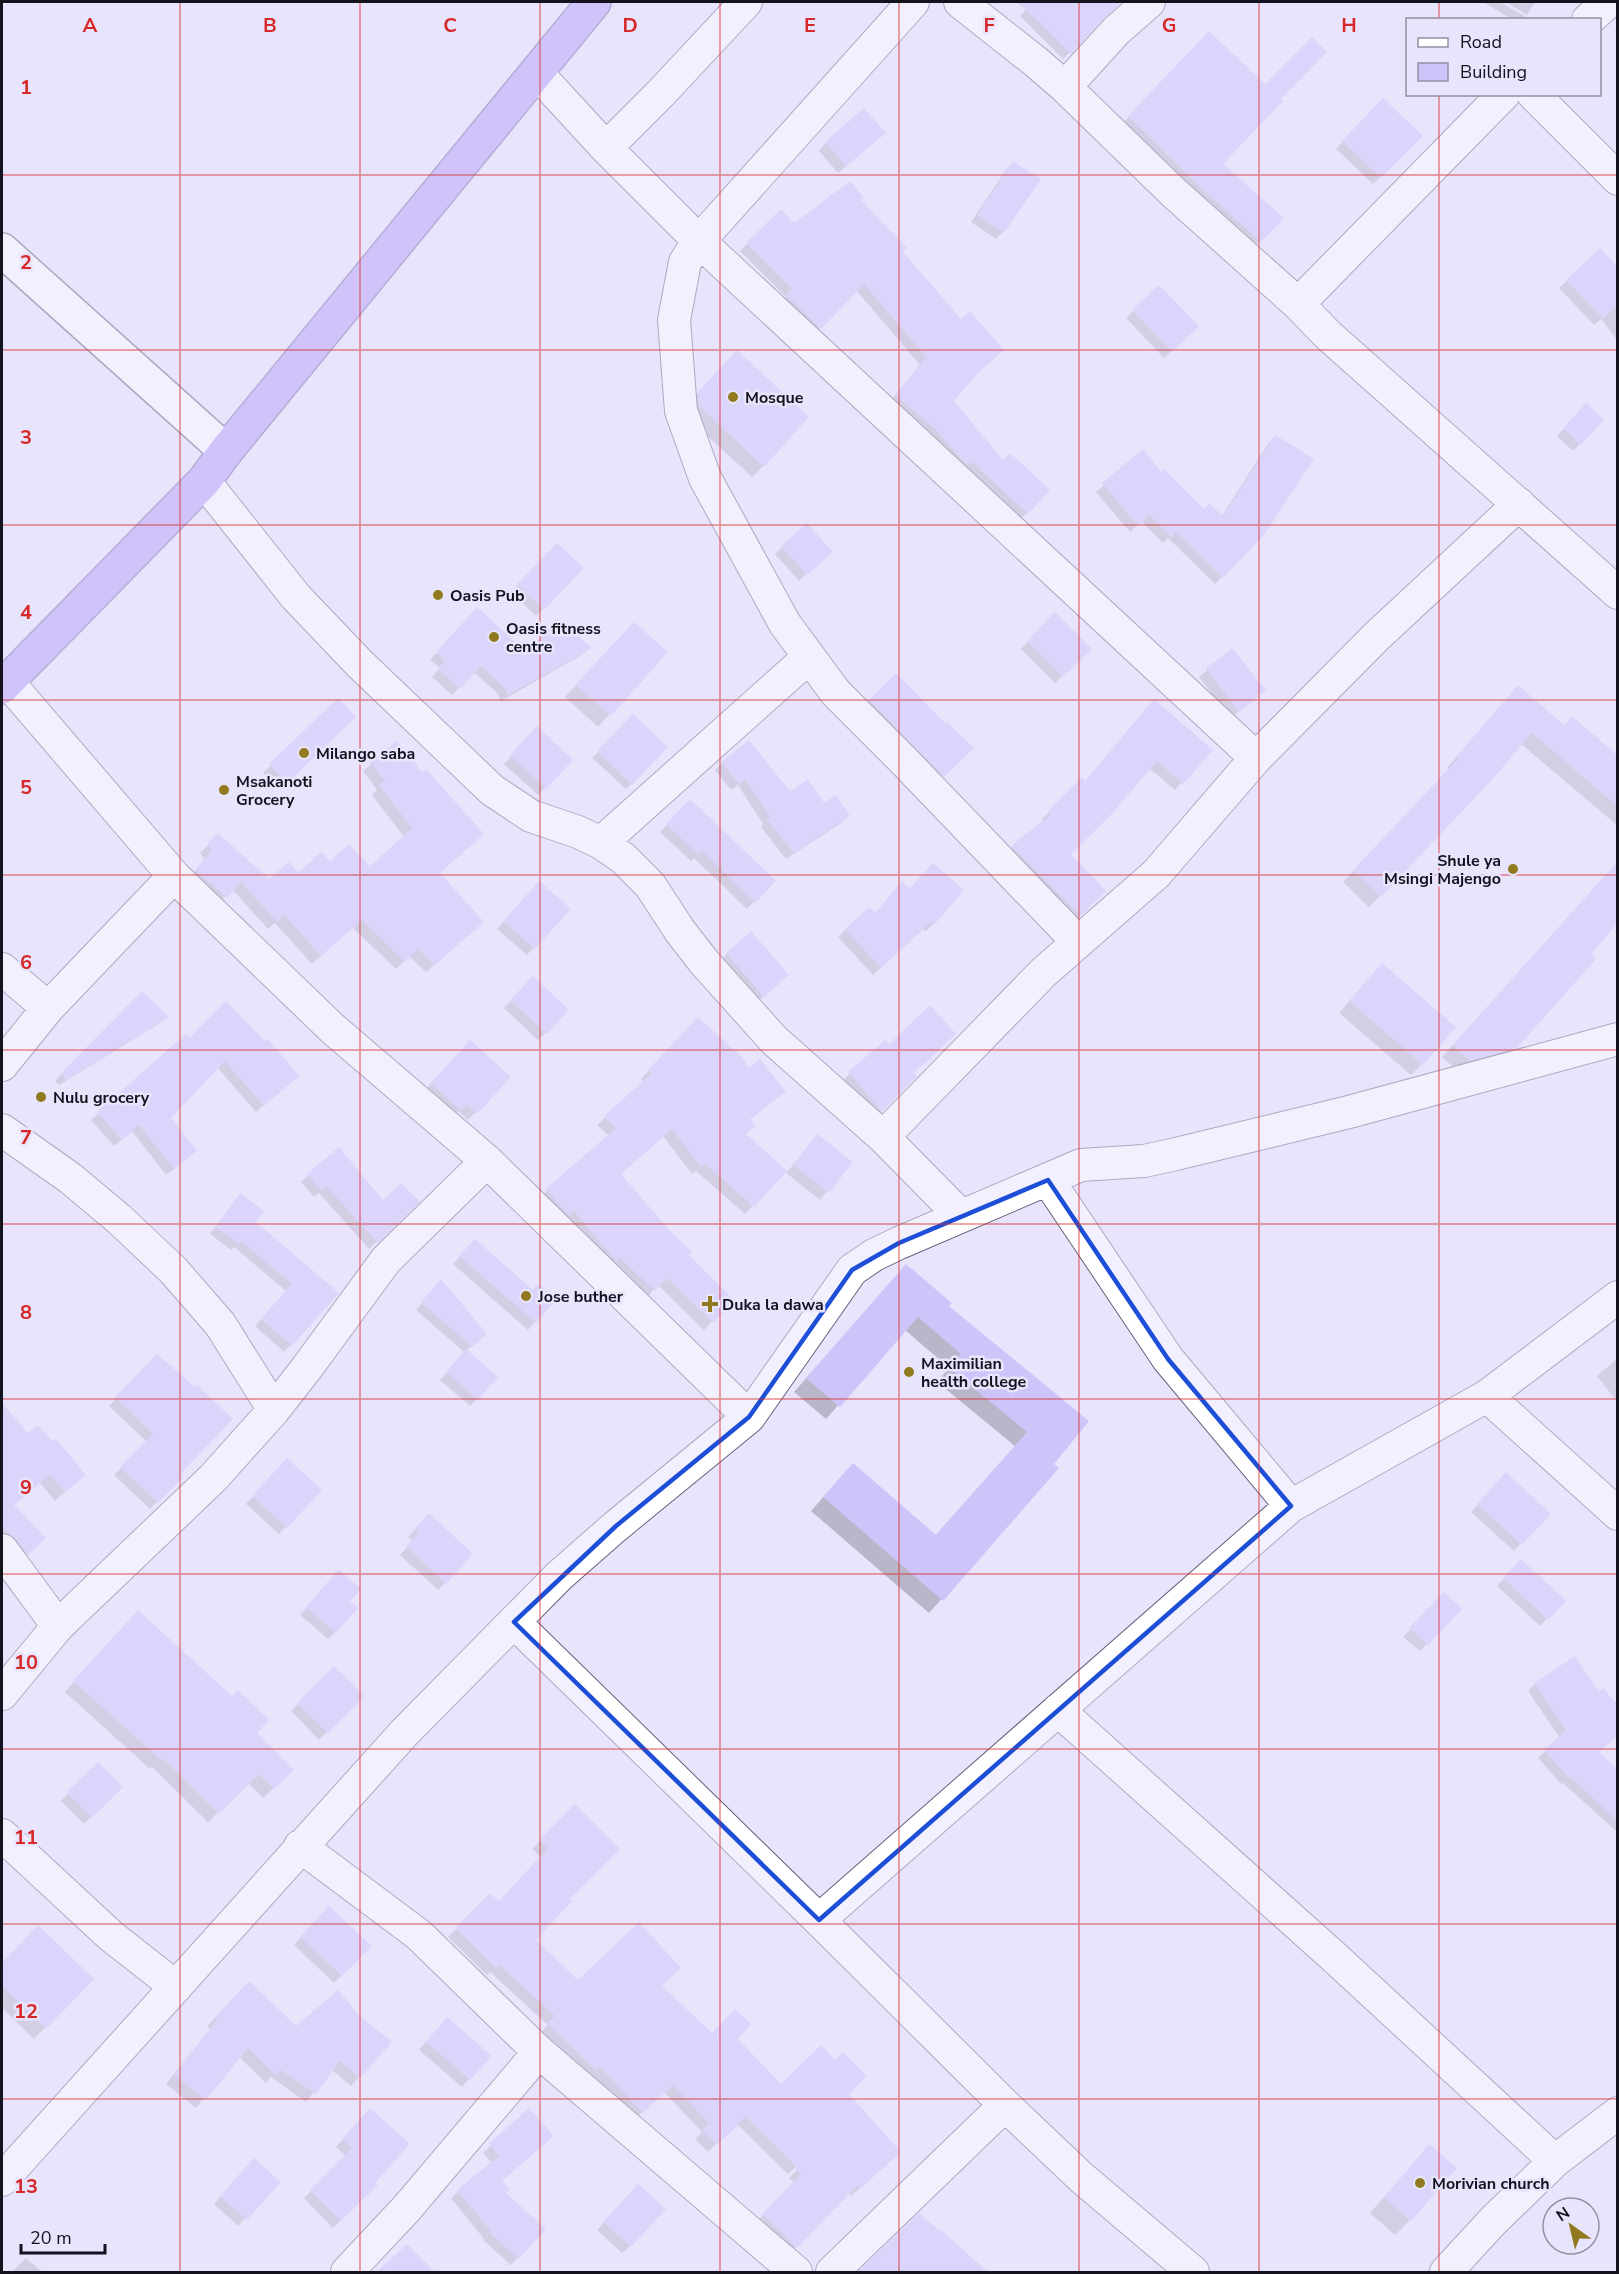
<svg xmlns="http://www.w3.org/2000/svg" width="1619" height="2274" font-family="'Nunito Sans',sans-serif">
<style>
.shadow{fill:#0003}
.building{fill:#cfc4fa}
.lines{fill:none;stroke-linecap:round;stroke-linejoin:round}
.street-casing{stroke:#66617c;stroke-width:34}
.secondary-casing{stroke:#66617c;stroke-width:36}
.highway-casing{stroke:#7b6cac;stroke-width:36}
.street{stroke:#fff;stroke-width:32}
.secondary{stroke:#fff;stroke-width:33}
.highway{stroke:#b39cf9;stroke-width:33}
.marked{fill:none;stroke:#1d4ed8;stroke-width:4.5;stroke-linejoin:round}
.grid{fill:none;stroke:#d62828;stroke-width:1.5;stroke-opacity:0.55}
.poi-dot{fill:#90791f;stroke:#e8e4fc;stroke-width:2}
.labels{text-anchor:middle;stroke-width:5;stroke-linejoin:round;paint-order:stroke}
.poi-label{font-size:16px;font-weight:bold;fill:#14121d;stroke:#e8e4fc;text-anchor:start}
.grid-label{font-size:20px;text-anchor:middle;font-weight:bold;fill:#d62828;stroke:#e8e4fc;stroke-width:5;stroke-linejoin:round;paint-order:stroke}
</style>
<rect width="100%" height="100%" fill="#e8e4fc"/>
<path class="shadow" d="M1016,2H1078L1084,7L1090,2H1121L1099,21L1063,59L1020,16L1026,9Z
M1483,2H1500L1526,17L1523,20H1513Z
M1506,2H1535L1527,15Z
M1209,33L1279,99L1221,164L1281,218L1251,250L1120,126Z
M1383,100L1420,136L1373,184L1336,149Z
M876,140L838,173L819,151L826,143Z
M1013,162L1003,232L996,239L971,222L1006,170Z
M859,200L901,252L974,375L952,401L1003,461L1027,513L1020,520L889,403L920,365L856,290L813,335L780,303L786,297L740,251L781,211L794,225Z
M1600,250L1618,268V341L1601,319L1594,325L1559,288Z
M1159,287L1197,326L1164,358L1126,318Z
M726,363L763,466L752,477L688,418L687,405Z
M1586,405L1602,421L1573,451L1557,436Z
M1275,437L1262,535L1215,584L1168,538L1163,543L1141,521L1130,532L1096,492L1143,451L1161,474L1204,511L1221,517L1268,444Z
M557,545L582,568L536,616L511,592Z
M782,547L823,559L799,581L775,554Z
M1055,614L1090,649L1055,683L1021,649Z
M470,616L527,655L590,648L583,654L501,701L497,693L474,672L452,695L432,677L440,668L430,660Z
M623,635L666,652L598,727L565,697Z
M1232,650L1264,690L1231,718L1199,677Z
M896,676L945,725L971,748L936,783L862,708Z
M1507,699L1564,726L1572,718L1618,757V826L1521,744L1369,907L1343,882L1449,770L1447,768Z
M338,700L354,717L279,789L263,773Z
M1147,708L1211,750L1175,790L1149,768L1069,855L1104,891L1073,922L1005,854L1044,822L1042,819L1082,779L1085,782Z
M633,716L666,747L626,789L592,758Z
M537,729L571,760L538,795L504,764Z
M396,743L439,874L473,930L426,972L409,956L396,969L352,927L312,964L275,923L268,929L232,889L217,905L188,879L205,860L200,853L218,835L269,881L298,875L330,864L370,869L404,837L372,795L377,790L363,771Z
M722,763L790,793L848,816L841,823L786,859L761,827L763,824L738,785L731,790L715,770Z
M690,801L774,881L747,909L694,858L691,861L660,832Z
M1618,862V921L1504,1059L1458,1071L1442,1057Z
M895,890L933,924L926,931L923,929L873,975L838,937L868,909L874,915Z
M532,891L569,909L527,955L497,929Z
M727,954L780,982L756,1003L720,961Z
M1371,976L1422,1064L1411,1075L1339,1013Z
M525,985L567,1011L538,1040L504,1008Z
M142,993L166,1017L160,1023L59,1085L55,1081Z
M698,1019L775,1100L749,1120L745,1135L787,1172L817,1136L851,1162L820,1200L785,1172L745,1214L696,1171L692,1174L663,1136L619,1175L687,1255L732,1300L704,1330L658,1285L646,1298L538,1199L609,1136L597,1125L644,1082L641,1079Z
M186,1036L290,1083L256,1112L217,1067L169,1118L188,1158L166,1175L132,1131L114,1146L91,1120Z
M885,1042L915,1076L874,1118L842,1081Z
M463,1049L509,1077L468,1120L458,1111L453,1117L424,1091Z
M338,1149L383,1202H417L369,1249L319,1193L314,1197L301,1182Z
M240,1195L254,1222L337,1293L284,1352L255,1326L286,1291L234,1247L231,1250L210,1234Z
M468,1248L533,1292L554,1300L528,1330L453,1264Z
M906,1266L947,1306L1052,1464L1057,1468L929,1613L811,1511L840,1478L935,1536L1015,1446L937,1382L949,1368L905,1330L826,1419L794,1392Z
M435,1287L479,1340L466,1351L477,1399L470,1406L440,1380L465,1353L416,1310Z
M157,1356L178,1474L181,1477L150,1509L114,1475L147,1442L109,1406Z
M1618,1358V1397L1615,1399L1597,1376Z
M7,1412L28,1435L84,1475L55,1501L40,1483L2,1515V1417Z
M280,1467L320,1490L279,1534L246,1504Z
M1499,1482L1549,1514L1514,1551L1471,1512Z
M17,1510L44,1538L20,1561L2,1540V1524Z
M429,1515L445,1583L438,1590L400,1555L413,1541L408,1537Z
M1521,1561L1564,1601L1540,1626L1497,1586Z
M332,1579L348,1602L335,1632L328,1639L300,1615Z
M1444,1594L1460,1609L1420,1651L1403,1637Z
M128,1622L255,1733L292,1770L263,1798L248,1783L208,1822L152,1767L150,1769L65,1692Z
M334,1668L363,1696L319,1740L291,1711Z
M1535,1684L1599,1694L1603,1690L1618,1707V1735L1598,1752L1618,1771V1833L1563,1783L1561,1784L1538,1758L1560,1738L1528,1691Z
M98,1764L121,1787L84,1824L61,1801Z
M575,1807L568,1900L534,1940L578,1982L660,1987L712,2035L736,2039L781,2086L847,2094L891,2160L851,2196L849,2193L788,2255L755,2223L795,2183L789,2178L802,2165L800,2163L788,2174L737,2124L708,2152L695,2139L702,2132L664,2092L634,2120L591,2074L587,2078L541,2032L548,2025L490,1972L487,1975L448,1937L490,1895L498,1903L541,1857L532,1849Z
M329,1908L370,1946L334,1983L294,1945Z
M38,1928L91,1979L34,2039L2,2008V1965Z
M249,1983L296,2028L338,1992L359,2077L351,2086L332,2070L306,2102L271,2077L266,2083L239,2057L196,2108L166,2084L210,2029L207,2026Z
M440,2026L490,2056L462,2087L419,2050Z
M529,2111L501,2181L505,2194L544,2229L511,2265L483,2240L484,2239L451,2198L492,2163L483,2153Z
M363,2118L373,2183L375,2185L333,2228L304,2198L346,2156L336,2147Z
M1429,2146L1410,2220L1395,2235L1370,2213Z
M246,2167L278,2182L238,2226L214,2204Z
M631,2193L630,2246L622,2253L597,2230Z
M406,2247L433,2272H380Z
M881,2252L902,2272H860Z
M26,2258L42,2272H12Z"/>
<path class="building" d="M1019,2H1122L1103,19L1071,54Z
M1209,31L1265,84L1312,37L1327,52L1281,99L1283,101L1223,164L1284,218L1261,242L1198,185L1128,116Z
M1383,98L1423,136L1381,178L1342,141Z
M864,108L886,133L846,166L825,142Z
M1013,161L1041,179L1004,233L977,215Z
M850,181L864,198L861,200L907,248L903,252L961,319L970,311L1004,350L979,372L954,401L1003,460L1010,453L1050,490L1028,514L972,462L967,465L934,428L895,395L926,357L864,284L821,329L786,295L792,289L746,243L781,209L794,223Z
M1600,248L1617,266V305L1603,319L1566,280Z
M1159,285L1199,326L1172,352L1132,310Z
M737,350L809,417L764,467L699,406L698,392Z
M1586,403L1604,420L1581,445L1563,428Z
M1275,435L1314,459L1264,535L1223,578L1176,532L1171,537L1149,515L1138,526L1102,483L1143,449L1161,472L1164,469L1204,509L1209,503L1223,516Z
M807,523L833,552L807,575L781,546Z
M557,543L584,568L544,610L517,584Z
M477,607L527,653L557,618L592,648L508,695L503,686L481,666L460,689L438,669L445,661L436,652Z
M1055,612L1092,649L1063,677L1027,641Z
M634,622L668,652L611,716L575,685Z
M1232,648L1266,690L1239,712L1206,668Z
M896,673L945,723L947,722L974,748L944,777L869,700Z
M1518,685L1564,725L1572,716L1617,755V806L1532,733L1490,782L1381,897L1353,870L1459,758L1457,756Z
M338,698L356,717L287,783L269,764Z
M1154,699L1213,750L1183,784L1157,761L1109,817L1071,854L1106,891L1081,916L1011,846L1051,814L1048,811L1082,777L1085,781Z
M633,714L668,747L632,785L597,751Z
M537,726L573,760L546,789L510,755Z
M749,740L790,791L808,779L824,803L836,795L850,816L794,853L767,819L770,816L745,779L739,784L721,762Z
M397,741L422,772L426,769L484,834L440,873L484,922L435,965L418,949L405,962L362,920L321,956L284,915L277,922L241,882L227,898L195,870L212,850L207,844L218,833L269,879L289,862L298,873L321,852L330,861L349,844L370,866L412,828L379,785L385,781L370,762Z
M690,799L776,881L755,903L702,851L699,855L666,824Z
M1617,862V924L1591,954L1596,959L1517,1048L1470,1061L1453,1045Z
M933,863L964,890L934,925L931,922L881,968L845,929L869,907L875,913L902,881L910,888Z
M539,881L571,909L535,949L503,921Z
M751,931L789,975L764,997L726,953Z
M1382,963L1456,1027L1423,1065L1349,1001Z
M533,976L569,1010L547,1034L510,1000Z
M142,991L169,1017L66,1080L61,1073Z
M226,1001L265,1041L268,1039L299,1076L264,1106L225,1061L171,1118L197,1151L174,1169L139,1125L122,1140L97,1112L186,1034L190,1037Z
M930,1005L956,1034L914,1073L917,1076L882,1112L848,1072L885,1040L889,1044Z
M698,1017L742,1057L749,1068L760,1059L786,1092L750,1119L755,1126L746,1134L787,1171L754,1207L705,1164L701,1167L672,1129L621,1174L671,1232L692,1252L689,1255L734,1300L713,1323L667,1278L655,1291L620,1258L616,1261L574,1211L569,1216L546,1189L616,1128L604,1116L652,1073L648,1070Z
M470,1040L511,1077L477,1114L467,1105L461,1111L431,1083Z
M817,1134L853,1162L829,1193L793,1165Z
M339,1147L383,1200L401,1183L420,1202L378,1243L327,1187L322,1191L307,1174Z
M240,1193L264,1211L256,1222L339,1293L292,1346L261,1319L292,1284L241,1241L239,1244L216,1227Z
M475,1239L533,1290L538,1284L556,1300L536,1323L459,1256Z
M906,1264L952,1303L949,1306L1089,1421L1054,1464L1059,1468L943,1601L823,1497L853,1463L936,1535L1027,1432L949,1368L961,1354L918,1317L840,1407L806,1378Z
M441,1279L487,1334L472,1347L421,1302Z
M466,1349L498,1377L478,1400L446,1372Z
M157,1354L195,1387L197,1385L233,1419L180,1474L183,1477L158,1503L120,1467L153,1434L115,1397Z
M2,1403L28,1433L38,1425L52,1441L56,1439L86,1475L65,1492L50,1475L14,1505L46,1538L28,1555L16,1539L2,1528Z
M287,1458L322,1490L287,1528L252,1496Z
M1506,1472L1551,1514L1522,1545L1477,1504Z
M429,1513L473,1554L446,1584L406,1546L419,1533L414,1529Z
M1521,1559L1566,1601L1548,1620L1503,1578Z
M339,1569L361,1589L350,1601L358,1608L336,1633L306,1607Z
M1444,1592L1462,1609L1428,1645L1409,1628Z
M138,1610L232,1696L238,1690L269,1720L257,1733L294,1770L274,1789L259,1774L219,1814L163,1758L161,1760L73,1681Z
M1575,1656L1599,1692L1603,1688L1617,1704V1736L1599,1752L1617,1769V1821L1571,1777L1569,1778L1544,1750L1566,1730L1534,1683Z
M334,1666L365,1696L328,1733L297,1703Z
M98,1762L123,1787L92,1818L67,1792Z
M575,1804L620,1849L570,1899L572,1901L536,1940L578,1980L639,1922L681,1968L662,1986L712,2033L735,2009L751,2024L738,2039L781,2084L821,2045L835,2060L843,2052L867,2076L849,2094L901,2152L860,2189L857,2186L797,2248L762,2214L801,2174L796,2169L797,2167L746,2117L717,2145L702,2130L709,2123L673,2085L643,2113L600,2067L596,2071L547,2023L555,2016L499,1965L496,1968L455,1928L490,1893L499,1901L548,1848L539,1840Z
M329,1906L372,1946L342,1976L300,1937Z
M38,1925L94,1979L46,2029L2,1986V1963Z
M249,1981L296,2026L338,1990L359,2015L392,2042L360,2078L340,2061L316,2094L281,2070L276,2075L248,2048L206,2100L174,2075L218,2019L215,2017Z
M447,2017L492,2056L470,2080L426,2042Z
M370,2108L410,2144L375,2183L378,2185L341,2221L310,2190L352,2148L342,2139Z
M529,2108L554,2136L502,2181L510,2190L506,2193L546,2229L519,2259L489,2232L491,2231L457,2190L499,2156L489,2144Z
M1429,2144L1457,2168L1411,2221L1384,2198Z
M254,2158L281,2182L247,2220L220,2196Z
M638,2184L666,2209L631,2247L603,2222Z
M919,2213L940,2231L941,2230L988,2272H857Z
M407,2244L435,2272H377Z"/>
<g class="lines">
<g class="street-casing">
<path id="street" d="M913,2L699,241L685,262L674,320L681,411L705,478L785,624L836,693L904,761L1077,941
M960,2L1036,62L1065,87L1173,192L1298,304L1328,335L1618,593
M1588,20L1608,2
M537,73L606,148L699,241L1256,758
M1065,87L1116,31L1149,2
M1533,94L1618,179
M606,148L661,93L746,2
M1298,304L1504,94
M204,481L296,597L360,664L492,790L531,816L578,832L601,843L623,858L650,885L680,931L704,962L774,1040L883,1137L960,1215
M7,681L174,876L333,1029L487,1161L749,1417
M601,843L809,657
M2,969L48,1008
M2,1065L48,1008L174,876
M2,1130L70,1178L119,1219L173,1270L220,1324L274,1410
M883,1137L1044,972L1156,874L1256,758L1377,636L1519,504
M1048,1180L1168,1359L1291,1506
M1487,1396L1618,1297
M2,1550L58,1626
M514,1622L819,1920L1005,2105L1082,2178L1193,2272
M2,1694L58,1626L213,1478L274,1410L306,1369L386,1260L487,1161
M1058,1710L1333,1956L1555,2161
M2,1835L111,1936L176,1987
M300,1846L419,1935L539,2052L796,2272
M819,1920L1291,1506L1487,1396L1618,1514
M2,2180L404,1733L559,1576L616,1526L749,1417L852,1270L874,1255L899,1243L1081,1165L1144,1161L1176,1154L1349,1112L1618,1039
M347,2272L407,2208L539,2052
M832,2272L1005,2105
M1446,2272L1493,2221L1555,2161L1618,2113"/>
</g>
<g class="secondary-casing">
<path id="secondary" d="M2,250L226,451"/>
</g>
<g class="highway-casing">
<path id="highway" d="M2,687L204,481L226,451L594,2"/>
</g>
<use href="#street" class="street"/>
<use href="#secondary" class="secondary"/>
<use href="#highway" class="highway"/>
</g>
<path d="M0 0H1619V2274H0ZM1048,1180L1168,1359L1291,1506L819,1920L514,1622L616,1526L749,1417L852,1270L899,1243Z" fill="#e8e4fc" fill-opacity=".55" fill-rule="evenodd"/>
<path class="marked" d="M1048,1180L1168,1359L1291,1506L819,1920L514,1622L616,1526L749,1417L852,1270L899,1243Z"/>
<path class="grid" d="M180,2V2272M360,2V2272M540,2V2272M720,2V2272M899,2V2272M1079,2V2272M1259,2V2272M1439,2V20M1439,94V2272M2,175H1618M2,350H1618M2,525H1618M2,700H1618M2,875H1618M2,1050H1618M2,1224H1618M2,1399H1618M2,1574H1618M2,1749H1618M2,1924H1618M2,2099H1618"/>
<g class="poi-dot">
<circle cx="733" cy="397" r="6"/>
<circle cx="438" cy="595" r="6"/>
<circle cx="494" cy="637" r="6"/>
<circle cx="304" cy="753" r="6"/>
<circle cx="224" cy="790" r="6"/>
<circle cx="1513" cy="869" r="6"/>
<circle cx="41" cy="1097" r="6"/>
<circle cx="526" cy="1296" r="6"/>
<path d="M707 1295h6v6h6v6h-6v6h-6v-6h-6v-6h6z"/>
<circle cx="909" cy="1372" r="6"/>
<circle cx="1420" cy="2183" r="6"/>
</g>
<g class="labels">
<g class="poi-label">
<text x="745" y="403">Mosque</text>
<text x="450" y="601">Oasis Pub</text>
<text x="506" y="634">Oasis fitness<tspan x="506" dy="18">centre</tspan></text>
<text x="316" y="759">Milango saba</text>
<text x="236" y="787">Msakanoti<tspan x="236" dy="18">Grocery</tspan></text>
<text x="1501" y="866" text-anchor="end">Shule ya<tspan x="1501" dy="18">Msingi Majengo</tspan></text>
<text x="53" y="1103">Nulu grocery</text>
<text x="538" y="1302">Jose buther</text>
<text x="722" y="1310">Duka la dawa</text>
<text x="921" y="1369">Maximilian<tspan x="921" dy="18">health college</tspan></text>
<text x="1432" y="2189">Morivian church</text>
</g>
</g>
<g class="grid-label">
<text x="90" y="32">A</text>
<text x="270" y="32">B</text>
<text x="450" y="32">C</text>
<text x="630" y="32">D</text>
<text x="810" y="32">E</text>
<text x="989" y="32">F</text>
<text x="1169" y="32">G</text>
<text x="1349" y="32">H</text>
<text x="26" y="94">1</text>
<text x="26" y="269">2</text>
<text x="26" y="444">3</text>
<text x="26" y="619">4</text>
<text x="26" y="794">5</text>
<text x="26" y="969">6</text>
<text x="26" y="1144">7</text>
<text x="26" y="1319">8</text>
<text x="26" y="1494">9</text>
<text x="26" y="1669">10</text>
<text x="26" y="1844">11</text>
<text x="26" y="2018">12</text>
<text x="26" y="2193">13</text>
</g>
<rect width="1619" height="2274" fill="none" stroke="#14121d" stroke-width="6"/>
<rect x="1406" y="18" width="195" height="78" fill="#e8e4fc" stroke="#9390a3" stroke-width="1.5"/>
<rect x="1418" y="38" width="30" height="9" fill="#ffffff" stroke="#9390a3" stroke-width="1.5"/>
<text x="1460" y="48" font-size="18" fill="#14121d">Road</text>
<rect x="1418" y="63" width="30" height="18" fill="#cfc4fa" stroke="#9390a3" stroke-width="1.5"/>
<text x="1460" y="78" font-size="18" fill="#14121d">Building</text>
<g transform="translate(1571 2226) rotate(326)"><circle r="28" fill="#e8e4fc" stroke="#9390a3" stroke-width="1.5"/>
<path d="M0-4.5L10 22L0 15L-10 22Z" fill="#90791f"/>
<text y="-9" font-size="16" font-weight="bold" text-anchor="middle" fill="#14121d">N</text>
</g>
<path d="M21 2244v9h84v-9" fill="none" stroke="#14121d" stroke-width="3"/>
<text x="30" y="2244" font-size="18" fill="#14121d" stroke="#e8e4fc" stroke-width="4.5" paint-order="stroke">20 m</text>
</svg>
